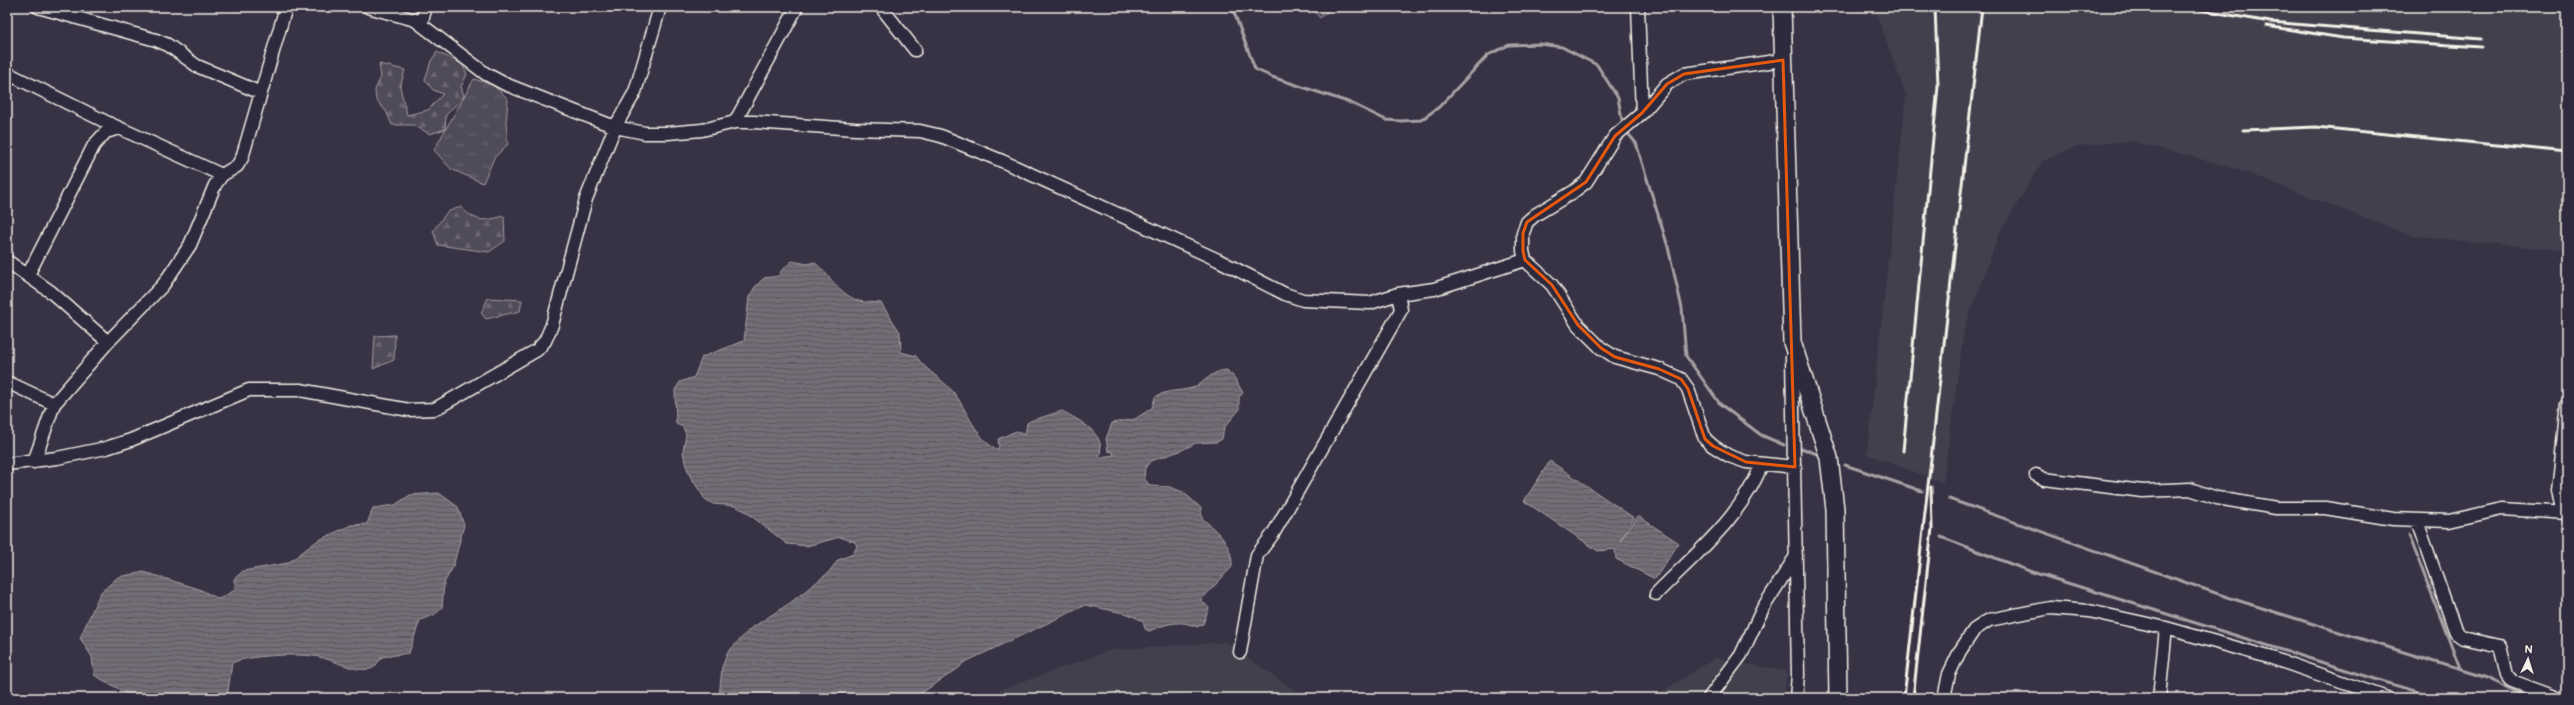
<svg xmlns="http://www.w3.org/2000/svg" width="2574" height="705" font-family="'Balsamiq Sans',sans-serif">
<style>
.built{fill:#433f4e}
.grass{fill:url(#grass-tufts);stroke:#a29ea0}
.forest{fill:url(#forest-firs);stroke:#a29ea0}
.garden{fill:#504b59;stroke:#a29ea0}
.water{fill:url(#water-rules);stroke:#a6a2a4}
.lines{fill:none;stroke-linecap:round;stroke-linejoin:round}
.stream{stroke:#a6a2a4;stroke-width:3}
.street-casing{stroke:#f4f1e8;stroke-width:15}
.secondary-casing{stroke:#f4f1e8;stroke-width:20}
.street{stroke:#2f2a3d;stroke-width:12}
.secondary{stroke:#2f2a3d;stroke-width:17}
.rail{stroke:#f4f1e8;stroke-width:3}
.marked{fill:none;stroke:#e8590c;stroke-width:3;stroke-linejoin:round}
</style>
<defs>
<pattern id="grass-tufts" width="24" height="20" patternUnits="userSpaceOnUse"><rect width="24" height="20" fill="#504b59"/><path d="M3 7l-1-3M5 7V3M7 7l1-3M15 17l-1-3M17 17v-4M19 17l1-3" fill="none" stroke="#6a6571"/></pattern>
<pattern id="forest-firs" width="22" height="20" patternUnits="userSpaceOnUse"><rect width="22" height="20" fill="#504b59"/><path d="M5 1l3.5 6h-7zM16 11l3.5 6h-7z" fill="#6a6571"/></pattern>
<pattern id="water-rules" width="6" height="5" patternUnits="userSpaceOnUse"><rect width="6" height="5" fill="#726e77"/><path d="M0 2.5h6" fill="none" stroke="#5b595c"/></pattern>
</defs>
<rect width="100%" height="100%" fill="#373244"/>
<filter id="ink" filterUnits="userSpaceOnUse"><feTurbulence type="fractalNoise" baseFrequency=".025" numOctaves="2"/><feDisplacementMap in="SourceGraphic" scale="8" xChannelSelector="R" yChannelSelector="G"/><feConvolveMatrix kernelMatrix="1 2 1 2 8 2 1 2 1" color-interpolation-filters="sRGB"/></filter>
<g filter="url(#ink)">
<path class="built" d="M1874,7H2567V251L2412,236L2228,166L2129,141L2077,146L2043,161L2000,232L1964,331L1943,483L1867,454L1906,96Z
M1225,642L1306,698H978L1111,650Z
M1715,658L1787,671L1784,698H1652Z"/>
<path class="grass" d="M474,79L493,85L508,99L506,123L508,144L494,158L483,183L451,169L434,150Z"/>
<path class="forest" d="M437,52L462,64L467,74L461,87L464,96L446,115L445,129L430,134L413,125H392L386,111L376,100L375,90L381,77L379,64L405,70L400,87L407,115L428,110L443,94L433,90L425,80L431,61Z
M460,207C478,222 481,222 504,216L505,241L489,252L438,245L433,231L447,212Z
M488,298L522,300L520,311L486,319L481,313Z
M395,335L394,360L373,369L375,336Z"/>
<path class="garden" d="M1310,7H1333L1320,18Z"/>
<path class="water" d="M792,261L807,264L814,262C828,273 838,292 856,300C863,303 874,302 881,303L900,332L901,352L916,356C928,374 948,381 959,400C967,413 981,444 997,449L999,447L998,439L1016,431L1025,435L1027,423L1030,421L1062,411C1079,420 1108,434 1099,457L1114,455L1113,452L1108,451L1106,439L1112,423L1135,419L1152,408L1155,397C1169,389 1178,392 1192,388C1205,384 1209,371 1227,370L1234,377L1243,393L1239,397V410L1224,428L1222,439L1217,442L1196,443L1180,451L1151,461L1145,468L1144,478L1150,486L1170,487L1183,492L1201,508L1202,518C1218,532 1233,545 1232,567L1201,600L1209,608L1203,624L1197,627C1179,619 1167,624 1149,631L1145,629L1143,621L1128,614L1086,605L963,663L959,668L914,698H719L722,667L728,652L750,629L790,603L828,573L838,560L853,554L857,546L855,542L840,537L807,546L787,544L745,511L735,506L713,504L705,499L690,476L685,463L683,451L686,435L683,427L676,424L675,390L680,382L694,377L702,357L744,341L749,297L755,287L764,278L779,276L781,271Z
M1550,461L1634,518L1620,541L1638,516L1679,543L1655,579L1616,559L1615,549L1598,551L1524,501Z
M439,493L458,507L464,525L453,567L444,583L442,608L434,615L420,620L409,653L382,657C378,661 376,668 370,669C353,672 335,660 319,657C301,653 248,655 232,663L227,698H135L94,675L92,657L80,638L100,593L118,577L144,572L199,589L219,599L235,590L234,579L243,571L288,563L317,541L351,525L367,524L373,508L395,505L410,495Z"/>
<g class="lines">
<path class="stream" d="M1232,7L1255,69L1272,77L1351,103L1386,120L1400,121L1421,120L1439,107L1488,55L1509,45L1540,44L1562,47L1597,65L1618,98L1623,125
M1625,130L1636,143L1668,247L1682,308L1686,356L1720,404L1761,435L1784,445
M1801,448L1817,454
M1845,465L1922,491
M1949,499L2227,597L2487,678L2529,698
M2409,535L2460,669
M1941,537L2029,571L2417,692L2431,698"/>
<g class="street-casing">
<path id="street" d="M38,7L156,40L168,45L197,66L261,93
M368,7L415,20L486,74L505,84L615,127L645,133H668L702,130L735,122H754L855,129L920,131L941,136L1002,161L1218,260L1285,294L1303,300L1370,303L1398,294L1434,289L1525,260
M881,7L915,50
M1638,7L1642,113
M421,24L426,7
M1783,60L1684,74L1667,84L1642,113L1615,136L1586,182L1573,192L1535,215L1527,222L1523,233V251L1525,260L1552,285L1578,325L1601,348L1615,357L1659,369L1681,379L1688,389L1705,439L1713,446L1729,456L1746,462L1795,467
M7,73L104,121L222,175
M735,122L797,7
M7,261L51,292L108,342
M28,275L94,145L106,132L119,128
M1792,357L1798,675L1796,698
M7,382L54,404
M2567,404L2558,492L2561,504L2567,509
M34,462L54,404L108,342L163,285L190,245L215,185L222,175L237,166L242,158L286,7
M7,464L57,458L106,448L131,440L249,390H300L409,410L435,409L537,350L545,341L552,325L586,199L615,127L635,92L660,7
M2036,475L2044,479L2143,491L2190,489L2217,498L2276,508H2325L2393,519L2449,521L2502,509L2567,513
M2417,521L2456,633L2463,638L2500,646L2507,675L2512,681L2558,698
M1656,594C1695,554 1741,518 1762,464
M1240,652L1257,555L1273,534L1401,310L1398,294
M1709,698L1741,655L1763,608L1796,556
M1944,698L1949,674L1960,651L1974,630L1989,620L2050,608L2089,611L2166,628L2272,658L2387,698
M2159,698L2166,628"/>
</g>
<g class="secondary-casing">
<path id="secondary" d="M1782,7L1792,342L1829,458L1835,509L1838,698"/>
</g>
<use href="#street" class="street"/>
<use href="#secondary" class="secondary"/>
<path class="rail" d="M2184,7L2270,22L2481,39
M2266,26L2343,38L2481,47
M2243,130L2316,127L2567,152
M1903,451L1938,86L1935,7
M1904,698L1982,7
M1913,698L1932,528L1931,487"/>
</g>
</g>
<path class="marked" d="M1783,60L1795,467L1746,462L1713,446L1705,439L1688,389L1681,379L1659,369L1615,357L1601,348L1578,325L1552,285L1525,260L1523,251V233L1527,222L1586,182L1615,136L1642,113L1667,84L1684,74Z"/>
<rect width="2574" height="705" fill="none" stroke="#2f2a3d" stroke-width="24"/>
<rect x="12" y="12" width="2550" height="681" fill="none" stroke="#f4f1e8" stroke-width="1.5" filter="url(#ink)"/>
<g transform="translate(2528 659) rotate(4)" stroke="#2f2a3d" stroke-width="3" paint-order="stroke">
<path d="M0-3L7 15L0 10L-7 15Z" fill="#f4f1e8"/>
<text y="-6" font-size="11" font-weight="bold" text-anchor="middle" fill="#f4f1e8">N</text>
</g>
</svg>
